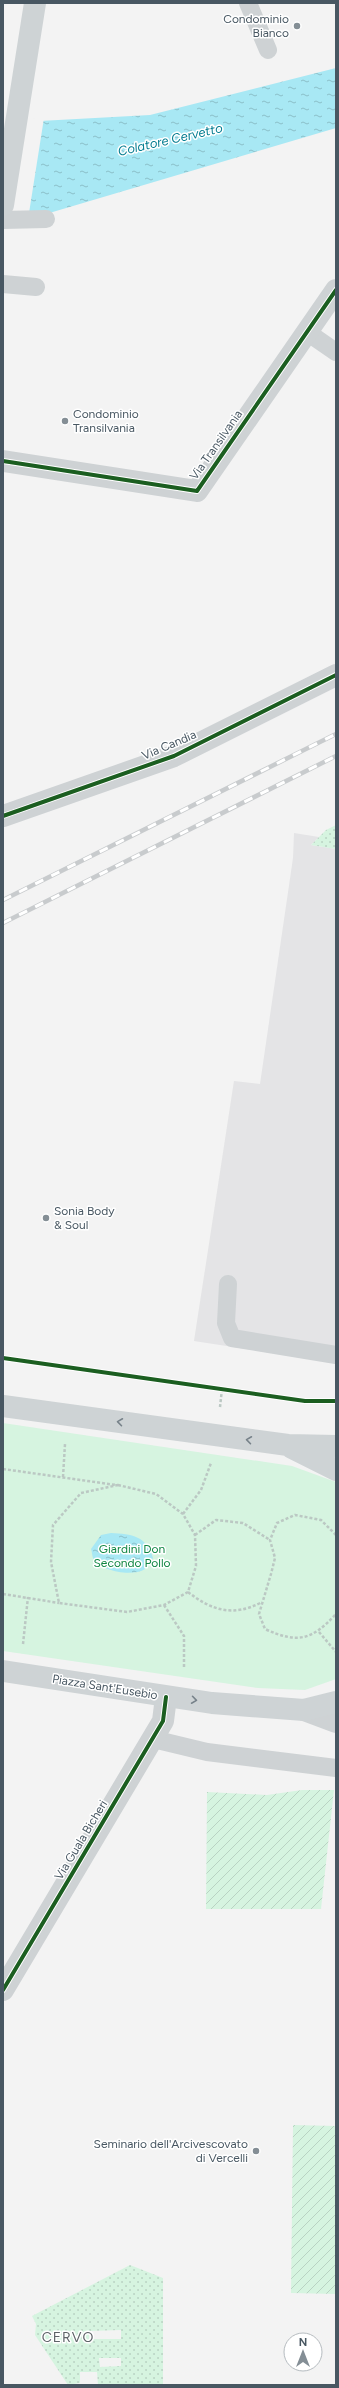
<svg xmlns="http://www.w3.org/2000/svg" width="339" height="2388" font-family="Figtree,sans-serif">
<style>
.education{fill:#e4e4e6}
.grass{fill:url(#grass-dots);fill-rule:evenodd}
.park{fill:#d6f4e0}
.garden{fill:url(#garden-furrows)}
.water{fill:url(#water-ripples)}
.pier{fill:#f3f3f3}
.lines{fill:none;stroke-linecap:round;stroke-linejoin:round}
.path{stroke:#bbc8c3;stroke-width:2.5;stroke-dasharray:3 2;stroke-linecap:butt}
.lane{stroke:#ced2d4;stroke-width:18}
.street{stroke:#ced2d4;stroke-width:22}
.secondary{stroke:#ced3d5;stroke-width:22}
.rail-casing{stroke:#c8cbcd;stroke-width:4.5}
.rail{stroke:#fff;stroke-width:3;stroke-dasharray:9;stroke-linecap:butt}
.cycleway-casing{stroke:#fff;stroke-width:6}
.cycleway{stroke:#1b5e20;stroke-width:4}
.oneway{stroke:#77828a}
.poi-dot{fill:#848e95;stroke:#fff;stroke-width:1.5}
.labels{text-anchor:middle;stroke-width:3;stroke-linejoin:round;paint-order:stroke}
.poi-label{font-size:12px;fill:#485762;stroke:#fff;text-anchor:end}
.street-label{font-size:12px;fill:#485762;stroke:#fff}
.park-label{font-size:12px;fill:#108643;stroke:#fff}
.water-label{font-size:13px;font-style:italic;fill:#047d91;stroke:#fff}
.quarter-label{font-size:14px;letter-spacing:1px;fill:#5e6368;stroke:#fff}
</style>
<defs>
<pattern id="grass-dots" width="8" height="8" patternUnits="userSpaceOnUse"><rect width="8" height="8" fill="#d6f4e0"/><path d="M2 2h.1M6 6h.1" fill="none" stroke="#b9d3c3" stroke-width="1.8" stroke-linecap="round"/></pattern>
<pattern id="garden-furrows" width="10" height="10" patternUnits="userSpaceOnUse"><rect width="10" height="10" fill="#d6f4e0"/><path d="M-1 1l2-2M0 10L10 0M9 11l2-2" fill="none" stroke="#b9d3c3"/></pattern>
<pattern id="water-ripples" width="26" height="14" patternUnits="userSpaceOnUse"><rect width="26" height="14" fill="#a8e8f4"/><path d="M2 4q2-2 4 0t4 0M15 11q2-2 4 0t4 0" fill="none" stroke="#8bbfc9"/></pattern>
</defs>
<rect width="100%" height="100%" fill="#f3f3f3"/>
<path class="education" d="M294,833L319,837L311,845L336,849V1363L194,1341L234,1081L260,1084L293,858Z"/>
<path class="grass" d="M336,825V849L311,845L326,830Z
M130,2265L163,2278V2385H98L97,2372H80V2383L68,2385L35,2335L36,2324L32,2316ZM121,2330V2339H89V2331ZM99,2358H121V2366L100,2367Z"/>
<path class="park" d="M3,1423L292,1466L336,1482V1679L305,1690L258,1688L3,1651Z"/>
<path class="garden" d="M302,1790H334L321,1909H206L207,1792L267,1795Z
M293,2125L336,2126V2294L291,2293Z"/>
<path class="water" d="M336,68V128L46,214L3,208V123L150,115Z
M111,1533C132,1534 147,1536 153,1558C151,1561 148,1566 145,1569C133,1577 101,1572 93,1558C92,1556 92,1551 91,1549L101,1535Z"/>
<path class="pier" d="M44,118L29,213L3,209V121Z"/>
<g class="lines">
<path class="path" d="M220,1407L222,1389
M3,1469L116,1485
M63,1477L65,1444
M118,1485L156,1494L183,1514L195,1535L196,1566L188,1592L164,1605L127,1612L59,1603L51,1562L53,1525L81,1493Z
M183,1514L201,1490L211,1463
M195,1535L216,1520L243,1523L270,1540
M336,1535L321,1520L295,1515L277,1523L270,1540L275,1558L271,1574L259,1614L265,1629C298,1644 312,1640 336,1614
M188,1592C212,1611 234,1617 262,1602
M3,1594L59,1603
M164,1605L184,1636V1669
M319,1632L336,1652
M23,1644L28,1597"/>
<path class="lane" d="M248,3L268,50
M3,220L46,219
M3,284L36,287
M307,332L336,352
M228,1284L226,1323L232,1338L336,1355
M153,1739L207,1752L336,1768"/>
<path class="street" d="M3,461L197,491L336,290
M3,816L174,756L336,675
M304,1710L336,1722
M3,1990L163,1721L166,1697"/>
<path class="secondary" d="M3,205L35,3
M3,1406L288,1445L336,1446
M292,1448L336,1470
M3,1671L212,1703L304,1710L336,1702"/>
<g class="rail-casing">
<path id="rail" d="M3,900L336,734
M3,923L336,756"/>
</g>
<use href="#rail" class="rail"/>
<g class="cycleway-casing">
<path id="cycleway" d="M3,461L197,491L336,290
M3,816L174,756L336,675
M3,1358L305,1401H336
M3,1990L163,1721L166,1697"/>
</g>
<use href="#cycleway" class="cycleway"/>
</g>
<defs><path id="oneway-chevron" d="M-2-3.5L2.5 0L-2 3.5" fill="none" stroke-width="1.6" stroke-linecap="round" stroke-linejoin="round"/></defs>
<g class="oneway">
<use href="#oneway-chevron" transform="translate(120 1422) rotate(-172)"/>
<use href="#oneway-chevron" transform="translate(249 1440) rotate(-172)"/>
<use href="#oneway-chevron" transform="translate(194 1700) rotate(8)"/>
</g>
<g class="poi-dot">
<circle cx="297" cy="26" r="4"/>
<circle cx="65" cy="421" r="4"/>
<circle cx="46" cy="1218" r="4"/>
<circle cx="256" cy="2151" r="4"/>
</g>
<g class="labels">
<g class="poi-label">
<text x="289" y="23">Condominio<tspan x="289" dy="14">Bianco</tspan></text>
<text x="73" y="418" text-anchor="start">Condominio<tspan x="73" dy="14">Transilvania</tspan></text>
<text x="54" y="1215" text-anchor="start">Sonia Body<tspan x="54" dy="14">&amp; Soul</tspan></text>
<text x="248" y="2148">Seminario dell'Arcivescovato<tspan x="248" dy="14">di Vercelli</tspan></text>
</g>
<g class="street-label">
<text transform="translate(216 445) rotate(-55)" y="4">Via Transilvania</text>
<text transform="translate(169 745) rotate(-23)" y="4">Via Candia</text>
<text transform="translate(105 1687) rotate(9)" y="4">Piazza Sant'Eusebio</text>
<text transform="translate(81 1840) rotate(-59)" y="4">Via Guala Bicheri</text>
</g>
<g class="park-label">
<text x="132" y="1553">Giardini Don<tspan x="132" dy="14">Secondo Pollo</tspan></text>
</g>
<g class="water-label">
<text transform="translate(170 139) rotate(-13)" y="5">Colatore Cervetto</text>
</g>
<g class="quarter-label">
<text x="68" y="2342">CERVO</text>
</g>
</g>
<rect width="339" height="2388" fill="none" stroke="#485762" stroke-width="8"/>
<g transform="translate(303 2352)"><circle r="19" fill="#ffffff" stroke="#b6bcc0"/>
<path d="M0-3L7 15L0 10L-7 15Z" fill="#848e95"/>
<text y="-6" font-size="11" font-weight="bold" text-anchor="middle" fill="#485762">N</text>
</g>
</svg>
